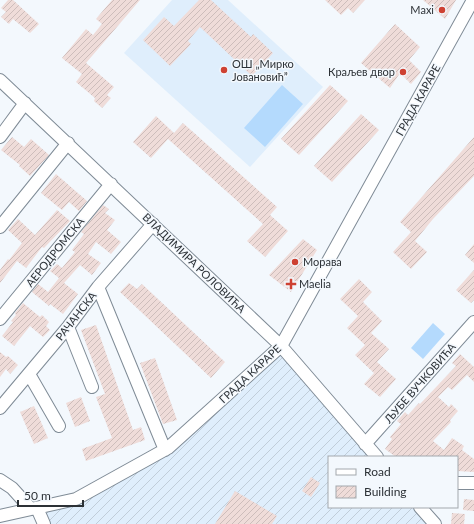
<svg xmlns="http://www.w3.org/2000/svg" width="474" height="524" font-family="Lato,sans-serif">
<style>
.built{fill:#dfeefc}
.industrial{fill:url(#industrial-furrows)}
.pitch{fill:#b4dafd}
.building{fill:url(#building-hatch)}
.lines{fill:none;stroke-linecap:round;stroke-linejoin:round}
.minor-casing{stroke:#7f8b96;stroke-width:14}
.minor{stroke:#fff;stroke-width:12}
.poi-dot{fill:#ce4132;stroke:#f3f8fd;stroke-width:1.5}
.labels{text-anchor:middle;stroke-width:3;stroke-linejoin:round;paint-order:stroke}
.poi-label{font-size:11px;fill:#2c3136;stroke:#f3f8fd;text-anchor:start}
.street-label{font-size:11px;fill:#2c3136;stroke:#f3f8fd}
</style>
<defs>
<pattern id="industrial-furrows" width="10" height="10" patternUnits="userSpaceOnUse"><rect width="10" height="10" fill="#dfeefc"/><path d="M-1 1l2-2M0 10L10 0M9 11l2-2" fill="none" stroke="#c0cdd9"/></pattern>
<pattern id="building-hatch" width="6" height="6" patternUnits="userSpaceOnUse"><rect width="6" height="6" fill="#efdcd9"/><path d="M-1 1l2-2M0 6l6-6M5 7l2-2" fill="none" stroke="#cdbdbb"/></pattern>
</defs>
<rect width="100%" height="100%" fill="#f3f8fd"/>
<path class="built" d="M172,0H228L323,87L250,167L124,53Z"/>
<path class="industrial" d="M281,346L377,457H329V507H420L435,524H44L37,508L76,499L168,448Z"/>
<path class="pitch" d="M282,85L303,104L265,147L244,128Z
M433,323L445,334L423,359L411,348Z"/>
<path class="building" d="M8,0H13L39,24L30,33L13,19L9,24L1,17L6,12L1,8Z
M112,0H140L86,63L114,87L107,95L111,98L102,108L94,101L95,98L76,82L82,74L62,58L86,29L93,35L102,24L96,19Z
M199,0H211L251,37L253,34L273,53L252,76L200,27L188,41L191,44L170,66L143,40L164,17L174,26Z
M325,0H365L353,13L348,8L341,15Z
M423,0H456L445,19Z
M395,24L420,47L409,60L421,72L411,84L400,73L390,88L361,63Z
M330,85L348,101L299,155L281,139Z
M361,114L379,130L332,182L314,166Z
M156,116L174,133L183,123L277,207L270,215L288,231L265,257L247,241L263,224L168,139L151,158L133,142Z
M12,137L24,147L31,139L49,155L30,176L19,166L20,165L1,150Z
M474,137V176L433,219L415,241L427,252L411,269L393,252L411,232L400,222Z
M56,174L87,201L79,211L69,202L62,210L41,193Z
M103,205L109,209L105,213L115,220L107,230L121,242L111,254L96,242L88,254L101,263L92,275L80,265L64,283L78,294L63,314L50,304L49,306L32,292L38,284L48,292L59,278L50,271L57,264L62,268L75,252L72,250L84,234L81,232Z
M57,210L70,221L44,248L42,247L26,268L17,261L0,283V270L8,259L9,260L22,243L8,230L18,219L35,235Z
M303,239L317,250L291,292L269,275Z
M474,244V263L465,255Z
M474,270V300L471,303L456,290Z
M359,279L372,292L363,302L382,321L371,333L389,349L377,362L396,379L380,397L364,384L374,373L355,355L365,345L347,328L358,316L340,299Z
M129,283L137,289L142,284L225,362L211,378L120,292Z
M23,303L40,317L42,315L49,322L46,326L50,330L43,337L30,326L14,346L2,336L13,322L11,321L16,315L15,313Z
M96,325L133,430L141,427L145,440L86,461L82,449L112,438L96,397L105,394L81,330Z
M0,352L6,357L8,356L18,365L10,374L6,369L0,377Z
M460,354L474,367V382L467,375L452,390L448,387L438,397L449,407L451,404L458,411L450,420L451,422L433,441L444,450L452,438L464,446L462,450L474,459V472L457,471V457H396L385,449L392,439L390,437L401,424L397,421L405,412L408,415L419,403L420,404L456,366L452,363Z
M155,358L177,420L163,424L140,363Z
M81,397L90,421L75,427L66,403Z
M34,406L48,438L34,444L20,412Z
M311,477L320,483L311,497L302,491Z
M235,491L277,516L272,524H215Z
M464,499L474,500V511L463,510Z
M452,513L465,514L464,524H451Z"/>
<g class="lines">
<g class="minor-casing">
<path id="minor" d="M0,80L281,346L377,457
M0,137L25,103
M0,227L68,143
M98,287L165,450
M0,319L111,184
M68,327L92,387
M29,374L59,426
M0,408L68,327L98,287L153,224
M365,444L474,322
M0,480L12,488L31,509
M457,483H474
M420,507L435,524
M37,508L44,524
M0,516L76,499L168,448L281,346L473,0"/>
</g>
<use href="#minor" class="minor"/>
</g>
<g class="poi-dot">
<circle cx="442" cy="10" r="4"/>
<circle cx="224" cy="70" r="4"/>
<circle cx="403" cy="72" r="4"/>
<circle cx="295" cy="262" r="4"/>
<path d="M289 278h4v4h4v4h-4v4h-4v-4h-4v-4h4z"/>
</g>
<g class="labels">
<g class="poi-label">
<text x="434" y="14" text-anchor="end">Maxi</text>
<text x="232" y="68">ОШ „Мирко<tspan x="232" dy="13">Јовановић”</tspan></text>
<text x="395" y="76" text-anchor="end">Краљев двор</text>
<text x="303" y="266">Морава</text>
<text x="299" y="288">Maelia</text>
</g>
<g class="street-label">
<text transform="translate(418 100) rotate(-61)" y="4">ГРАДА КАРАРЕ</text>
<text transform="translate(55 252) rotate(-51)" y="4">АЕРОДРОМСКА</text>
<text transform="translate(194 263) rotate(44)" y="4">ВЛАДИМИРА РОЛОВИЋА</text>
<text transform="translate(76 316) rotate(-52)" y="4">РАЧАНСКА</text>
<text transform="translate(250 374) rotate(-43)" y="4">ГРАДА КАРАРЕ</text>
<text transform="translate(420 383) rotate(-49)" y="4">ЉУБЕ ВУЧКОВИЋА</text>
</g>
</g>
<rect x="328" y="456" width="130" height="52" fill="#f3f8fd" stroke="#a3a8ad"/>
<rect x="336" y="469" width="20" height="6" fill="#ffffff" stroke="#a3a8ad"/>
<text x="364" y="476" font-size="12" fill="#2c3136">Road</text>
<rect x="336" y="486" width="20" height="12" fill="url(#building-hatch)" stroke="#a3a8ad"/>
<text x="364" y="496" font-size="12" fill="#2c3136">Building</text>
<path d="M18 500v6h65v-6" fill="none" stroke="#2c3136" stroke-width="2"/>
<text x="24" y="500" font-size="12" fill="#2c3136" stroke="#f3f8fd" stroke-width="3" paint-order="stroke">50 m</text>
</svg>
